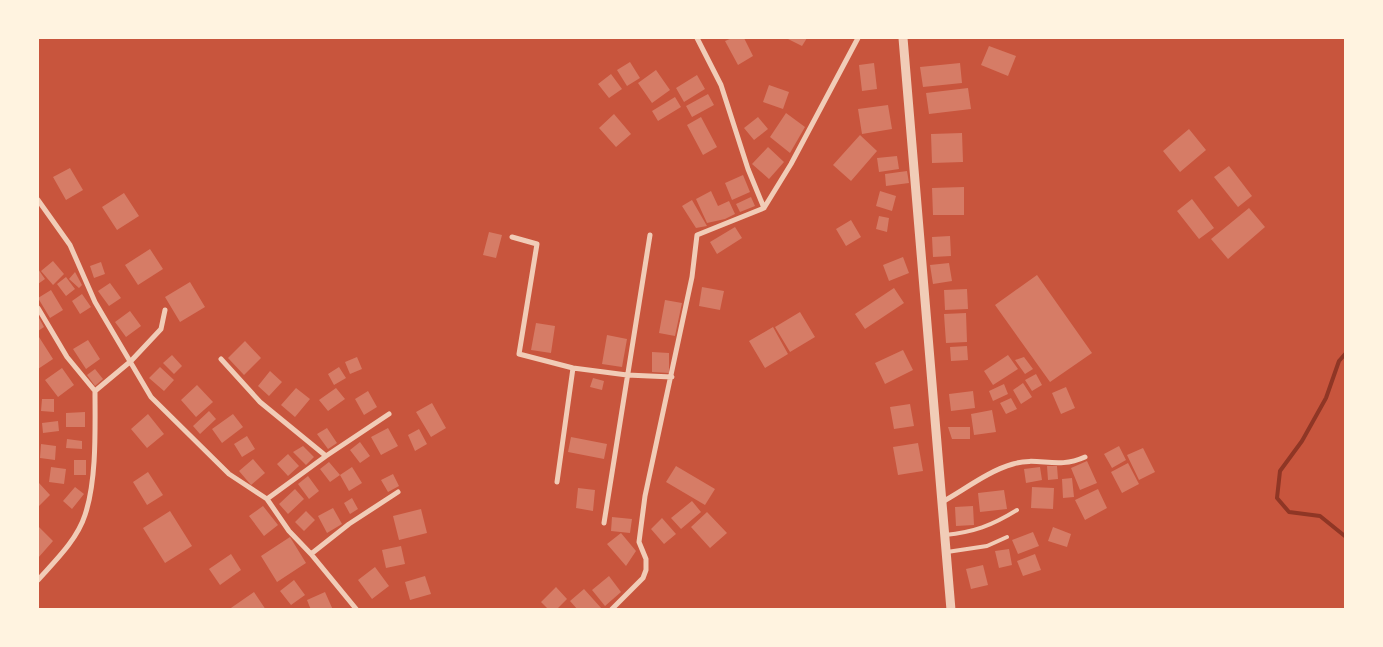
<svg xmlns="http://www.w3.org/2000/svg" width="1383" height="647" font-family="'PT Sans',sans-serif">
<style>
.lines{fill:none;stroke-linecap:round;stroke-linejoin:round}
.stream{stroke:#8f3625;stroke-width:4}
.building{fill:#d67c66}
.service{stroke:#f1ccb7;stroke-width:4}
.minor{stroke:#f1ccb7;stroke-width:5}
.tertiary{stroke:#f1ccb7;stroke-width:9}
</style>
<rect width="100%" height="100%" fill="#c8553d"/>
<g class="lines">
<path class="stream" d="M1346,353L1339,361L1326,398L1302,441L1280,471L1277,498L1289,512L1320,516L1346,537"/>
</g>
<path class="building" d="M732,38H744L753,56L738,65L725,41Z
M786,38H807L802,46Z
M989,46L1016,56L1008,76L981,65Z
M630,62L640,78L627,86L617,70Z
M874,63L877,89L862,91L859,65Z
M960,63L962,83L923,87L920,67Z
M656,70L670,90L652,103L638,83Z
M611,74L622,89L609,98L598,84Z
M697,75L705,89L684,102L676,88Z
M769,85L789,92L783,109L763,102Z
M968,88L971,109L929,114L926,93Z
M708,94L714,105L692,117L686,106Z
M675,97L681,107L658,121L652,111Z
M888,105L892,129L862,134L858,109Z
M786,113L805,127L790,153L770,137Z
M614,114L631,134L616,147L599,128Z
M701,117L717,147L703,155L687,125Z
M758,117L768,129L754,140L744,128Z
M1189,129L1206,150L1180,172L1163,151Z
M962,133L963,162L932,163L931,134Z
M860,135L877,151L851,181L833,165Z
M768,147L784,162L769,179L752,164Z
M897,156L899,169L879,172L877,158Z
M1229,166L1252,196L1238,207L1214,177Z
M70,168L83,190L66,200L53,177Z
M907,171L909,183L886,186L885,174Z
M743,175L750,192L732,200L725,183Z
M964,187V215H933L932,188Z
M711,191L718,206L729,201L735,214L725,219L707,223L696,199Z
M880,191L896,196L892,211L876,206Z
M124,193L139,216L117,230L102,207Z
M751,197L755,206L740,212L736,204Z
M1192,199L1214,228L1199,239L1177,211Z
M692,200L707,226L696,228L682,206Z
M1249,208L1265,227L1228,259L1211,239Z
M879,216L889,218L887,232L876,229Z
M851,220L861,237L846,246L836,229Z
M735,227L742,238L717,254L710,242Z
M489,232L502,235L496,258L483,255Z
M950,236L951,256L933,257L932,237Z
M150,249L163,269L138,285L125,265Z
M903,257L909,273L889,281L883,265Z
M53,261L64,274L53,285L41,271Z
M101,262L105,274L94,278L90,266Z
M949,263L952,281L933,284L930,265Z
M38,269L45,279L38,284Z
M75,272L82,285L79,288L69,279Z
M1037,275L1092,353L1050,382L995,305Z
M66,277L75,289L66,296L57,284Z
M190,282L205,307L180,322L165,297Z
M110,283L121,298L109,306L98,291Z
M702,287L724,291L720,310L699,306Z
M894,288L904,303L865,329L855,314Z
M967,289L968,309L945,310L944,290Z
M51,290L63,310L50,318L38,298Z
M82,294L91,307L80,314L72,301Z
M665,300L682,303L675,336L659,333Z
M130,311L141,326L126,337L115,322Z
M800,312L815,337L790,352L775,327Z
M966,313L967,342L946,343L944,314Z
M38,316L44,327L38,331Z
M536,323L555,326L551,353L531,350Z
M773,327L788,354L765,368L749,341Z
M607,335L627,339L622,367L602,364Z
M39,337L53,359L38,369V338Z
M88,340L100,359L86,369L73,349Z
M245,341L261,358L244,375L228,358Z
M967,346L968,360L951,361L950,347Z
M903,350L913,370L885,384L875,363Z
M652,352L669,353V373L652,372Z
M172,355L182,366L174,374L163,363Z
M1008,355L1018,369L993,385L984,371Z
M357,357L362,369L350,374L345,362Z
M1024,357L1033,369L1025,374L1015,360Z
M160,367L174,380L164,391L149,378Z
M339,367L346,378L334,385L328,374Z
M62,368L74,385L58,397L45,380Z
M95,369L103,379L95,386L87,375Z
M270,371L282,382L269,396L258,386Z
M1036,374L1042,385L1032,391L1025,380Z
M593,378L604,381L602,390L590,387Z
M1023,383L1032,397L1021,404L1013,390Z
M1004,384L1008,394L993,401L989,391Z
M197,385L213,402L196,417L181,400Z
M1066,387L1075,408L1061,414L1052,393Z
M296,388L310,399L295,417L281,405Z
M336,388L345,399L328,411L319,400Z
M368,391L377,407L364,415L355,399Z
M973,391L975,408L951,411L949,394Z
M1011,398L1017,409L1006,414L1000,403Z
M42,399H54V412L41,411Z
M432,403L446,428L431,437L416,412Z
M910,404L914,426L894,429L890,407Z
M992,410L996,432L974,435L971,414Z
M209,411L216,419L200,434L193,426Z
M85,412V427H66V413Z
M148,414L164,434L147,448L131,429Z
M233,414L243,427L222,443L212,429Z
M58,421L59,431L43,433L42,423Z
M948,427H970V439H952Z
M327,428L337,443L328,449L317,434Z
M388,428L398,446L381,455L371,437Z
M419,429L427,444L415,451L408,435Z
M247,436L255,449L242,457L234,444Z
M571,437L607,444L604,459L568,452Z
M67,439L82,441V449L66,448Z
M360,442L370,456L360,463L350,450Z
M918,443L923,471L898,475L893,447Z
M41,444L56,446L55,460L40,458Z
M303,446L314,457L306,465L293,452Z
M1119,446L1126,460L1112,468L1104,454Z
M1143,448L1155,472L1139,480L1127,455Z
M288,454L299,466L288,476L277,464Z
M253,459L265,473L251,485L239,471Z
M74,460H86V475H74Z
M1087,461L1097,483L1080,490L1071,468Z
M329,462L340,475L330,482L320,469Z
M1128,463L1139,484L1122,493L1111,472Z
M676,466L715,489L705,505L666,482Z
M1047,466H1057L1058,479L1048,480Z
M51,467L66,469L64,484L49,482Z
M352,467L362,483L349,491L340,475Z
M1040,467L1042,480L1026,483L1024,469Z
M148,472L163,495L147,505L133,482Z
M393,474L399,486L388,492L381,480Z
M308,476L319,491L309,499L298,484Z
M1072,478L1074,497L1063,498L1062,479Z
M39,483L50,495L39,506L38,504Z
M75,487L84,494L72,509L63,501Z
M1032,487L1054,488L1053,509L1031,508Z
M578,488L595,490L593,511L576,508Z
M295,489L304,499L288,514L279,504Z
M1098,489L1107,508L1085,520L1075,500Z
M1004,490L1007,509L980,512L978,493Z
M352,498L358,509L350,514L344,503Z
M692,501L701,512L681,529L671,518Z
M263,506L278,525L264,536L249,516Z
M973,506L974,525L956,526L955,507Z
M333,508L342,524L327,533L318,516Z
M421,509L427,533L399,540L393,516Z
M170,511L192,546L165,563L143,528Z
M306,511L315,520L304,531L295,522Z
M707,512L727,533L710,548L691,527Z
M612,517L632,519L630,533L611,531Z
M662,518L676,534L664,544L651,529Z
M38,526L53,541L38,558Z
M1053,527L1071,534L1067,547L1048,541Z
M1033,532L1039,546L1018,554L1012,540Z
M621,533L636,551L626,566L607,544Z
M290,537L306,563L277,582L261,556Z
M401,546L405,564L386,568L382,550Z
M1009,549L1012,565L999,568L995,551Z
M231,554L241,570L220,585L209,569Z
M1035,554L1041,570L1023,576L1017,561Z
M983,565L988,585L971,589L966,569Z
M375,567L389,586L372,599L358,580Z
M425,576L431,594L410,600L405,582Z
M609,576L621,592L605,606L592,590Z
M294,580L305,595L291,605L280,591Z
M556,587L567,599L556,610H549L541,602Z
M584,589L602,609L601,610H578L570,601Z
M254,592L266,610H228Z
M325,592L333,610H311L307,600Z"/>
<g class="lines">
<path class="service" d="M945,535C974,532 991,526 1017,510
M947,552L987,546L1007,537"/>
<path class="minor" d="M697,38L721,85L748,169L764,208
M38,200L70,245L95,302L151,397L229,474L267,499L289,531L311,554L357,610
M512,237L537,244L519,354L573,368L627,375L672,377
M38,308L67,357L95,391
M221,359L260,402L326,456
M557,482L573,368
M267,499L326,456L389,414
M942,502C964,490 988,471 1013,464C1039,456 1056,470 1085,457
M604,523L650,235
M311,554L349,524L398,492
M38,580C55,561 77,540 85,515C97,479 95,428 95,391L131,361L161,329L165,310
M611,610L643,578L646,570V559L639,542L645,496L692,277L697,235L764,208L791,164L858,38"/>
<path class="tertiary" d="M903,38L951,610"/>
</g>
<rect width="1383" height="647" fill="none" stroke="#fff3e0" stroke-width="78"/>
</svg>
